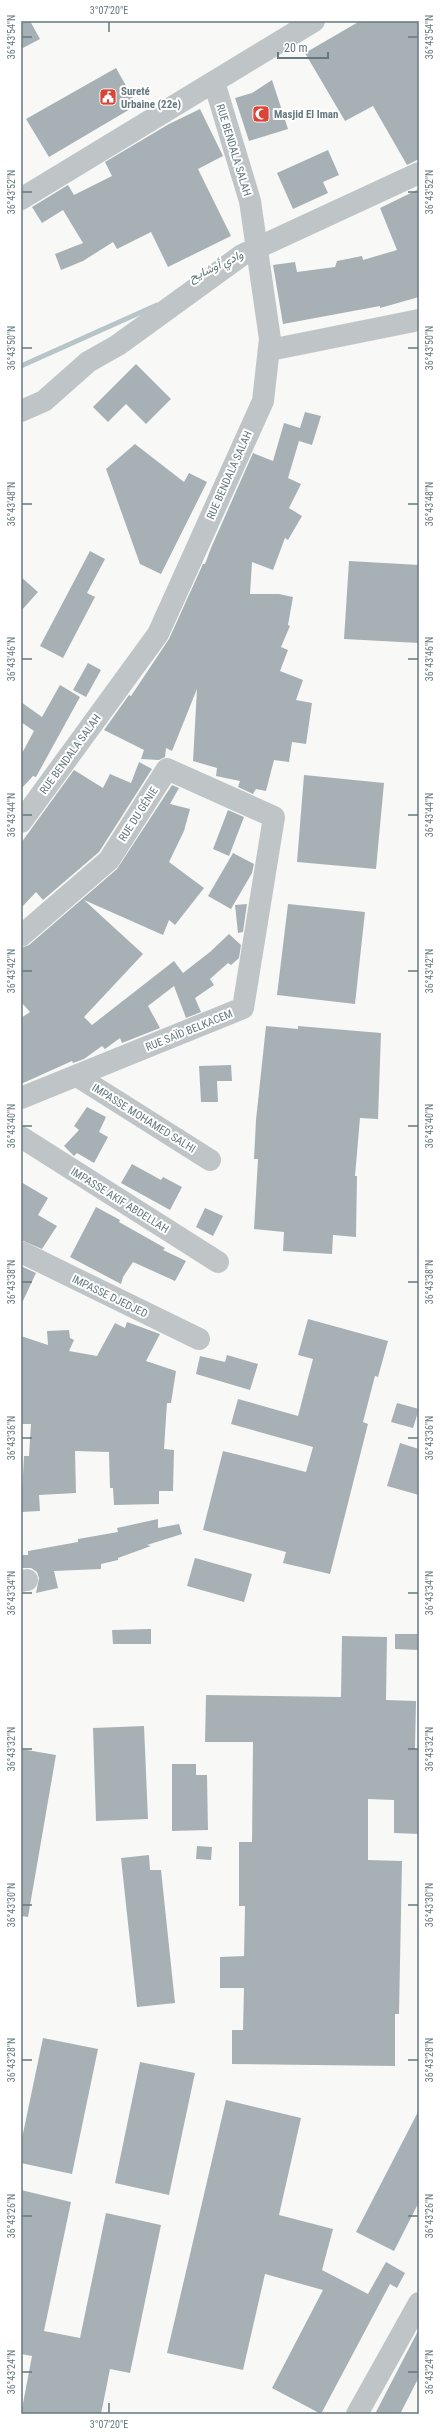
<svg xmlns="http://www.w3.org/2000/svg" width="440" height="2435" font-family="'Roboto Condensed',Vazirmatn,sans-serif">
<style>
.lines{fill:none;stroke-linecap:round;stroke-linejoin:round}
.stream{stroke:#b8c5c8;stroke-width:5}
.building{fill:#a7b1b5}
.minor{stroke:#bfc5c7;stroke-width:22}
.ticks{fill:none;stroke:#65787f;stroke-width:1.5}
.labels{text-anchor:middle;stroke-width:4;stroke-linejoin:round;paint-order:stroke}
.poi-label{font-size:11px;font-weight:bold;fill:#65787f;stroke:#fff;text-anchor:start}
.street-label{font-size:11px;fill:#65787f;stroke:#fff}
.water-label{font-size:12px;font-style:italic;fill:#607679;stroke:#fff}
.neatline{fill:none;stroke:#65787f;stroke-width:1.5}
.ticks-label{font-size:10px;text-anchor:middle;fill:#65787f}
</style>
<rect width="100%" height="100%" fill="#f8f8f6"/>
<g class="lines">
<path class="stream" d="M21,366L157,305"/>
</g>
<path class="building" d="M21,21H30L40,39L21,49Z
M360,21H419V159L407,165L373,106L345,121L305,53Z
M116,68L137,105L49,157L26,119Z
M272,80L288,129L249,141L235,98L252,93Z
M200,109L223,156L198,169L231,236L168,267L151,232L117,249L113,242L83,261L61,270L55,254L83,243L63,210L42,223L32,207L68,185L74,195L112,176L105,162L169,124Z
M328,150L339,175L323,182L328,193L293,209L277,173Z
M419,189V297L380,308V306L283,324L273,265L295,262L297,272L335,267L337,261L362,256L363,260L397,250L380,208Z
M136,364L171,399L146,424L126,404L108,422L93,407Z
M305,412L321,416L312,445L299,441L288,478L301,484L289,508L302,516L288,540L285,538L273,570L252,562L250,594H279L293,597L288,625L290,626L281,647L288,650L280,671L303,680L296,700L312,703L306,744L292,742L289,762L274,760L266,791L256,789L253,794L238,787L240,781L216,776L217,768L193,761L197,689L172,751L166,748L165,757L159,760L141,759L144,750L104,730L129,695L131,696L169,639L203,564H205L211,548L253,453L273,461L284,423L300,428Z
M135,444L184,482L189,473L207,482L161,574L140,564L106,469Z
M90,551L105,559L87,593L95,597L63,658L40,646Z
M349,561L419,565V643L344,639Z
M21,577L38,592L21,611Z
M88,663L101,670L86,697L73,690Z
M60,685L80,697L36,777L33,776L21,789V755L34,731L21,722V702L42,717Z
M139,762L152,769L99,852L43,900L36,892L21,908V843L74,770L103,788L110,774L131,783Z
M304,775L384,783L376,869L297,862Z
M172,785L179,788L170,804L190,809L184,831L169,862L204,888L175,925L169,920L163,935L84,900L143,954L84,1017L92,1025L174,961L183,973L210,952L229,934L241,945L239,958L231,965L228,963L210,979L214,985L195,998L201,1012L186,1018L174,986L148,1006L160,1028L122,1043L120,1038L105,1049L102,1046L84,1059L73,1063L72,1061L21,1084V1018L30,1012L21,1002V948L29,945L117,869Z
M228,810L244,817L229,856L213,849Z
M233,853L254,864L252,873L231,909L208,896Z
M247,904L243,932L238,933L235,905Z
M288,904L365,912L355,1004L277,995Z
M266,1026L298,1029V1026L381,1033L378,1119L360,1118L355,1176H357L356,1237L333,1235L332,1254L283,1251L284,1232L254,1229L258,1159H254L256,1120Z
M231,1065L232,1081H217L218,1102H201L199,1066Z
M87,1107L106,1117L99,1132L108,1137L94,1163L77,1153L74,1156L64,1146L79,1130L74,1126Z
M132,1164L161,1180L163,1177L182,1187L170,1210L121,1183Z
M21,1182L48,1198L38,1215L57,1226L42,1249L21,1240Z
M96,1207L120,1220L119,1222L165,1248L163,1250L186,1261L175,1281L133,1262L123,1277L121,1284L70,1257Z
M205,1208L223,1216L213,1236L196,1227Z
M21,1266L36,1273L21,1305Z
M308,1319L388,1341L378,1377L375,1376L363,1422L368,1424L330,1574L283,1563L286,1552L203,1530L223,1451L306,1472L313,1447L231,1424L238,1399L298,1416L313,1359L298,1355Z
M127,1322L160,1334L146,1361L176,1371L171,1403H167L164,1449L174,1450L173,1491H159V1504L114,1505L113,1488H110L109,1452L75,1451L76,1493L39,1495L40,1511L21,1512L24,1456H29L31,1424H21V1336L48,1345L47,1331L69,1330L70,1338L74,1340L69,1351L97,1356L115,1323L125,1328Z
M227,1355L258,1364L250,1390L196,1374L200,1356L225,1362Z
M397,1403L419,1409L413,1428L391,1422Z
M400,1443L419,1449V1495L387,1486Z
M158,1519V1528L179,1524L182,1534L147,1545L151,1546L118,1558V1560L101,1564V1569L54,1571L58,1588L36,1593L39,1578L37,1572L31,1568H21V1555H28V1551L78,1542V1539L118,1532L117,1528Z
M195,1558L252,1574L244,1602L187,1586Z
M151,1629V1644H113L112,1630Z
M395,1634H419V1650L395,1649Z
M342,1636L387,1637L386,1700L416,1701L415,1749H419V1834L394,1833V1800L368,1799V1860L402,1861L399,2014H395V2066L232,2064V2030H243L244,1988H220V1957L244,1956L245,1906H239V1842H252L253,1742H205L206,1695L341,1697Z
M144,1726L148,1819L96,1821L93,1728Z
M21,1749L56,1755L28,1917L21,1916Z
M172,1764H196V1775H207L208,1830L172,1831Z
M197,1846L212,1847L211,1860L196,1859Z
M149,1855L150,1870H161L175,2003L137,2007L121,1858Z
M43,2038L98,2049L72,2174L21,2163V2143Z
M140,2062L195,2073L169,2195L115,2183Z
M226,2100L301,2118L279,2215L333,2229L322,2270L368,2294L386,2262L405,2273L397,2288L390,2284L321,2414L272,2388L323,2290L265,2274L243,2370L167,2353Z
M419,2110V2202L394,2251L356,2232Z
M21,2190L71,2202L44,2331L80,2338L106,2213L161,2225L130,2373L110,2369L101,2414H21L32,2356L21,2354Z
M419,2329V2377L400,2414H375Z"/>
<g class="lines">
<path class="minor" d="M21,199L314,21
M270,350L419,320
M21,411L44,401L88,362L118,345L242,255L419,173
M21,822L158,634L263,401L270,339L250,201L214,82
M21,936L109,860L167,769L274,817L243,1008L21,1098
M77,1076L210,1160
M21,1137L218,1262
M21,1252L199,1339
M21,1581L27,1580
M357,2414L419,2303"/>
</g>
<path class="ticks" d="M109,22V32M22,37H32M408,37H418M22,192H32M408,192H418M22,348H32M408,348H418M22,504H32M408,504H418M22,659H32M408,659H418M22,815H32M408,815H418M22,971H32M408,971H418M22,1126H32M408,1126H418M22,1282H32M408,1282H418M22,1438H32M408,1438H418M22,1593H32M408,1593H418M22,1749H32M408,1749H418M22,1905H32M408,1905H418M22,2060H32M408,2060H418M22,2216H32M408,2216H418M22,2372H32M408,2372H418M109,2403V2413"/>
<defs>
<g id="civic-square" transform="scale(0.9)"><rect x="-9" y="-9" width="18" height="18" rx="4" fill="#d94536" stroke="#fff"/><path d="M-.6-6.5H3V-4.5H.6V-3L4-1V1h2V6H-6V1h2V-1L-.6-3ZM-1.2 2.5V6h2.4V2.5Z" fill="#fff"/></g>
<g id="mosque-square" transform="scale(0.9)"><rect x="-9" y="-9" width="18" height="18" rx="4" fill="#d94536" stroke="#fff"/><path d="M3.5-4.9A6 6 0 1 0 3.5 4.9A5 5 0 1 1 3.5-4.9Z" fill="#fff"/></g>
</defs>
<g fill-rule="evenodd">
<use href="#civic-square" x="108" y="97"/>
<use href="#mosque-square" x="261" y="114"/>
</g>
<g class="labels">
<g class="poi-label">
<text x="121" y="95">Sureté<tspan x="121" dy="13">Urbaine (22e)</tspan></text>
<text x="274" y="118">Masjid El Iman</text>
</g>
<g class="street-label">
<text transform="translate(234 150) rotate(73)" y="4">RUE BENDALA SALAH</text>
<text transform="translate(229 475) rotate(-66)" y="4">RUE BENDALA SALAH</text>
<text transform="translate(70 754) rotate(-54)" y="4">RUE BENDALA SALAH</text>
<text transform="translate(138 814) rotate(-57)" y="4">RUE DU GÉNIE</text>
<text transform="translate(189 1030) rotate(-22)" y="4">RUE SAÏD BELKACEM</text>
<text transform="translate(144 1118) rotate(32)" y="4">IMPASSE MOHAMED SALHI</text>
<text transform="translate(120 1200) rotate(32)" y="4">IMPASSE AKIF ABDELLAH</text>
<text transform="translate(110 1296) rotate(26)" y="4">IMPASSE DJEDJED</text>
</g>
<g class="water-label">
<text transform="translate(216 266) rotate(-25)" y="4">وادي أوشايح</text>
</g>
</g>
<rect width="440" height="2435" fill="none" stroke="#ffffff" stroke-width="44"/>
<path d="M278 52v6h50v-6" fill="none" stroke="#65787f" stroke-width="2"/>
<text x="284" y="52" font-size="12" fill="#65787f" stroke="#ffffff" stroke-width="3" paint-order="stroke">20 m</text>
<rect x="22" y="22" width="396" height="2391" class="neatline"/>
<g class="ticks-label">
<text x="109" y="14">3°07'20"E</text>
<text transform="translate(11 37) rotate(-90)" y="4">36°43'54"N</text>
<text transform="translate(429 37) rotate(-90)" y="4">36°43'54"N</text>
<text transform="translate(11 192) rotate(-90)" y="4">36°43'52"N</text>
<text transform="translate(429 192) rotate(-90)" y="4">36°43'52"N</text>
<text transform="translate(11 348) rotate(-90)" y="4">36°43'50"N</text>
<text transform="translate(429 348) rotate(-90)" y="4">36°43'50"N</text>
<text transform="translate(11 504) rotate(-90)" y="4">36°43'48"N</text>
<text transform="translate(429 504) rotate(-90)" y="4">36°43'48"N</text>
<text transform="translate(11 659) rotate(-90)" y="4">36°43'46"N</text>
<text transform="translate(429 659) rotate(-90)" y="4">36°43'46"N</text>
<text transform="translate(11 815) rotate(-90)" y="4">36°43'44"N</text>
<text transform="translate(429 815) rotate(-90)" y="4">36°43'44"N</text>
<text transform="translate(11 971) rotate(-90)" y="4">36°43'42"N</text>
<text transform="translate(429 971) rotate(-90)" y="4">36°43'42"N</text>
<text transform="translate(11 1126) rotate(-90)" y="4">36°43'40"N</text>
<text transform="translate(429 1126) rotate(-90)" y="4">36°43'40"N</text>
<text transform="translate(11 1282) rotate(-90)" y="4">36°43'38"N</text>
<text transform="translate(429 1282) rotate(-90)" y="4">36°43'38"N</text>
<text transform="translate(11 1438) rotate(-90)" y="4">36°43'36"N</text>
<text transform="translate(429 1438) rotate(-90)" y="4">36°43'36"N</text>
<text transform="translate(11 1593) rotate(-90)" y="4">36°43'34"N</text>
<text transform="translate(429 1593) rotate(-90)" y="4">36°43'34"N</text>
<text transform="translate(11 1749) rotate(-90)" y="4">36°43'32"N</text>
<text transform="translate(429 1749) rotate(-90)" y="4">36°43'32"N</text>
<text transform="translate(11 1905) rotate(-90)" y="4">36°43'30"N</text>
<text transform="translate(429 1905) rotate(-90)" y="4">36°43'30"N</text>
<text transform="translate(11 2060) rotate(-90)" y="4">36°43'28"N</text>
<text transform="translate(429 2060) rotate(-90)" y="4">36°43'28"N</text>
<text transform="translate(11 2216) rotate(-90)" y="4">36°43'26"N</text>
<text transform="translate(429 2216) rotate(-90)" y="4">36°43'26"N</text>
<text transform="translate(11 2372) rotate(-90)" y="4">36°43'24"N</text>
<text transform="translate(429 2372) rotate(-90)" y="4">36°43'24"N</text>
<text x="109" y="2428">3°07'20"E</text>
</g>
</svg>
